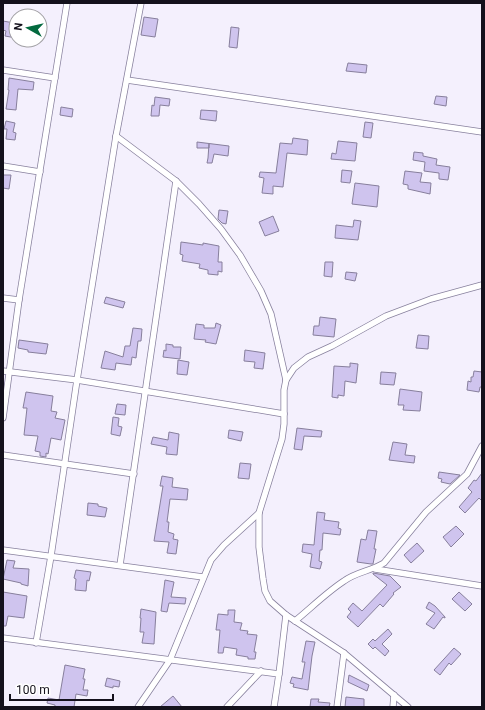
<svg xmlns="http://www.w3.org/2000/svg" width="485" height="710" font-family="Roboto,sans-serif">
<rect width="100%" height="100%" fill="#f4f0fd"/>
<g fill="#cfc4ee" stroke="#877f9c">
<polygon points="144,17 158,19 155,37 141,35"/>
<polygon points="3,21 14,23 13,30 16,31 16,38 5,36 6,31 3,30"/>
<polygon points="231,27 239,28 237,48 229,47"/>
<polygon points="348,63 367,65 366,73 346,71"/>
<polygon points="9,78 34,82 33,90 18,89 16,110 6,109 9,90 8,90"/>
<polygon points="436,96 447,97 446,106 434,104"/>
<polygon points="155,97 170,99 169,106 160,105 159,116 151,116 152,105 154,106"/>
<polygon points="61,107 73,109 72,117 60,115"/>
<polygon points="201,110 217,111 216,121 200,119"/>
<polygon points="6,121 15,123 13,132 16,133 15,140 6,139 7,129 4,129"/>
<polygon points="365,122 373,123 371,138 363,137"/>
<polygon points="293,138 308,140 307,155 287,153 283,187 273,186 273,194 262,193 264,178 259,177 260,172 276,173 280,143 292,144"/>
<polygon points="338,141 357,143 355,161 331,159 332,153 336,154"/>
<polygon points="197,142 229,146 228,156 214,154 212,163 207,163 208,158 209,144 209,148 197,148"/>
<polygon points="414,152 423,153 423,156 437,159 436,165 450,167 448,180 439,179 439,173 424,171 425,162 413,160"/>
<polygon points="342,170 352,171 350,183 341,182"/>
<polygon points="405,171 422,173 420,182 431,183 430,194 408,189 408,185 403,184"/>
<polygon points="3,175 11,175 9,189 3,188"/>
<polygon points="355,183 379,186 377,207 352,204"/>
<polygon points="219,210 228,211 226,224 222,223 218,219"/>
<polygon points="273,216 279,231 265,236 259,222"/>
<polygon points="354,220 361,221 358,240 335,238 336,225 353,227"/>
<polygon points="181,242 203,245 203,243 219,246 218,262 222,262 222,272 218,271 218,275 208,274 208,270 199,268 200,264 182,261 183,255 180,254"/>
<polygon points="325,262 333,262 332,277 324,276"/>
<polygon points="346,272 357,273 355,281 345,279"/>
<polygon points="106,297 125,302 123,308 104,303"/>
<polygon points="320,317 336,319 334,337 313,335 314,326 319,326"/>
<polygon points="216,323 221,325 216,344 205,342 206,340 194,339 196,324 204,325 204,328 215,328"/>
<polygon points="133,328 142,329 141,341 138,341 136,358 132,357 131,365 116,363 115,370 101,368 105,351 123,357 125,346 130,346"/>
<polygon points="418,335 429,336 428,349 416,348"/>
<polygon points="19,340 48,344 46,354 28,352 28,350 18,348"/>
<polygon points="166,344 173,345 173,347 181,347 180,359 163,357 164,350 166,351"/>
<polygon points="245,350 265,353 263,369 254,368 255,362 244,361"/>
<polygon points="178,360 189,362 187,375 177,374"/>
<polygon points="350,363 358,364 356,383 345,381 344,396 338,395 338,398 332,397 334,366 350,367"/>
<polygon points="474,371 482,372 482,387 480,387 479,392 467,390 468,381 471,382 471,377 473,377"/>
<polygon points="381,372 396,373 394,385 380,384"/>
<polygon points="400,389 422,392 420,411 403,410 404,405 398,405"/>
<polygon points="26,392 53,396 51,411 57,412 55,418 65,420 61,440 51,438 48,454 46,453 46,457 40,456 40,452 35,451 38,436 24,435 27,408 23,408"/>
<polygon points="117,404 126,405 125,415 115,414"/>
<polygon points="113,417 119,418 118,426 122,427 120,436 111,434"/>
<polygon points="297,428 322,431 321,437 304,436 302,450 294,449"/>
<polygon points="229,430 243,432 241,441 228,438"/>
<polygon points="169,432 179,434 177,455 166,454 167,447 151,444 153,437 168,440"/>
<polygon points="393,442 407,444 405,455 415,456 414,463 389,460"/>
<polygon points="240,463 251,464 249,479 238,478"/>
<polygon points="439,472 460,475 450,484 441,482 442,479 438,478"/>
<polygon points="482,473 482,501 479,498 465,513 459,507 472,492 468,488 474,480 476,481"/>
<polygon points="162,476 173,478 172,487 188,489 187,500 170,499 167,522 169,522 168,532 174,534 173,539 178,540 176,554 167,553 169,542 154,541 163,486 160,486"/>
<polygon points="88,503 98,504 98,506 107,508 105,517 87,515"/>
<polygon points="317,512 325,513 324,520 339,522 338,528 341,529 340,535 323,533 322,550 320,550 319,561 322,562 320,569 310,567 312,554 302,552 303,544 314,545"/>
<polygon points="456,526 464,534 451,547 443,537"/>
<polygon points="368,530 377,531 374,549 376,549 373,564 371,564 357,562 361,539 366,540"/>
<polygon points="417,543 424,551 411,563 404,555"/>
<polygon points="7,560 15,561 13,568 29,569 28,586 21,584 21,583 3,579"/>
<polygon points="76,570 91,572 89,581 87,580 86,591 75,590 76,579 74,578"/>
<polygon points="373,573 390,576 401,587 393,593 394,594 383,607 380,604 358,627 347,617 351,612 348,609 353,603 362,611 387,585 373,574"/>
<polygon points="165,580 174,582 171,597 186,598 185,604 169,603 167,612 161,611"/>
<polygon points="3,592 27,596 24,618 8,616 6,626 3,626"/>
<polygon points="459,592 472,604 465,611 452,599"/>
<polygon points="429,602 435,606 445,617 445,618 443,617 434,629 426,624 435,613 426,608"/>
<polygon points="141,609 156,612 154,644 142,643 144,632 140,632 141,618 140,618"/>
<polygon points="228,610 235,610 234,622 242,623 240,630 248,631 247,634 257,635 254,652 256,652 255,659 248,659 248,657 236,655 237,649 224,647 223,653 218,653 220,630 216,630 218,614 228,615"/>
<polygon points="388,629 392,634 382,644 389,651 385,656 375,647 373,649 368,644 373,639 375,641"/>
<polygon points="306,641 315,642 312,656 308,690 293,687 294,684 290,683 292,677 302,679 305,662 302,662"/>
<polygon points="454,648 461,654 451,665 449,663 440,675 434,670"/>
<polygon points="65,665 85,669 83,679 85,679 83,690 88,690 87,696 76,694 74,707 55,707 55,705 47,703 48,698 59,700"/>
<polygon points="349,675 369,685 367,691 348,682"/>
<polygon points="107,678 120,681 119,687 113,686 113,688 105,686"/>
<polygon points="173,696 182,707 160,707"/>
<polygon points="346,697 364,699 364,707 345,707"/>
<polygon points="311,699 319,699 318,702 330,703 329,707 310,707"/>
</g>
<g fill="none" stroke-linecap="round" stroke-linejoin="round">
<g stroke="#88819e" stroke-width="7">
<g id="minor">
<polyline points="3,70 55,78"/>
<polyline points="127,80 482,132"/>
<polyline points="116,136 176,181 199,204 221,229 240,255 261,291 271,314 286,380"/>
<polyline points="3,166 40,172"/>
<polyline points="3,298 19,300"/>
<polyline points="3,371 77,380 284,414"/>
<polyline points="3,418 19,300 67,3"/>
<polyline points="3,455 134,474"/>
<polyline points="3,550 203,577"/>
<polyline points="120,565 176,181"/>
<polyline points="375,569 482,586"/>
<path d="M295 621C311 608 327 592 344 581 356 572 371 571 384 563L426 512 467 474 482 446"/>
<polyline points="3,638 279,674 274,707"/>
<polyline points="36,643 51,556 77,380 116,136 141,3"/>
<polyline points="279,674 286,615"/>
<polyline points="138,707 170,660 211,560 224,545 259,513"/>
<polyline points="227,707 261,671"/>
<polyline points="337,707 344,653"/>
<polyline points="393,707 394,695"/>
<polyline points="408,707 344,653 286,615 270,601 265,591 263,579 259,547 259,513 282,439 284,424 284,390 286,380 294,368 308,357 332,346 386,316 431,299 482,285"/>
</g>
</g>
<use href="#minor" stroke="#fff" stroke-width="5.5"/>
</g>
<rect width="485" height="710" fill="none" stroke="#14111c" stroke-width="8"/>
<g transform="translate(28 28) rotate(278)"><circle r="19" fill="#ffffff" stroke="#a1a0a4"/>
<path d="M0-3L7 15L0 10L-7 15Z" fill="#036a3f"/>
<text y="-6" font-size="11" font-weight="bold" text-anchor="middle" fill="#14111c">N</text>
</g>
<path d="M10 694v6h103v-6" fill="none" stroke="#14111c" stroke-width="2"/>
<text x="16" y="694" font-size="12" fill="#14111c" stroke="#ffffff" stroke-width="3" paint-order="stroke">100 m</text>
</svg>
